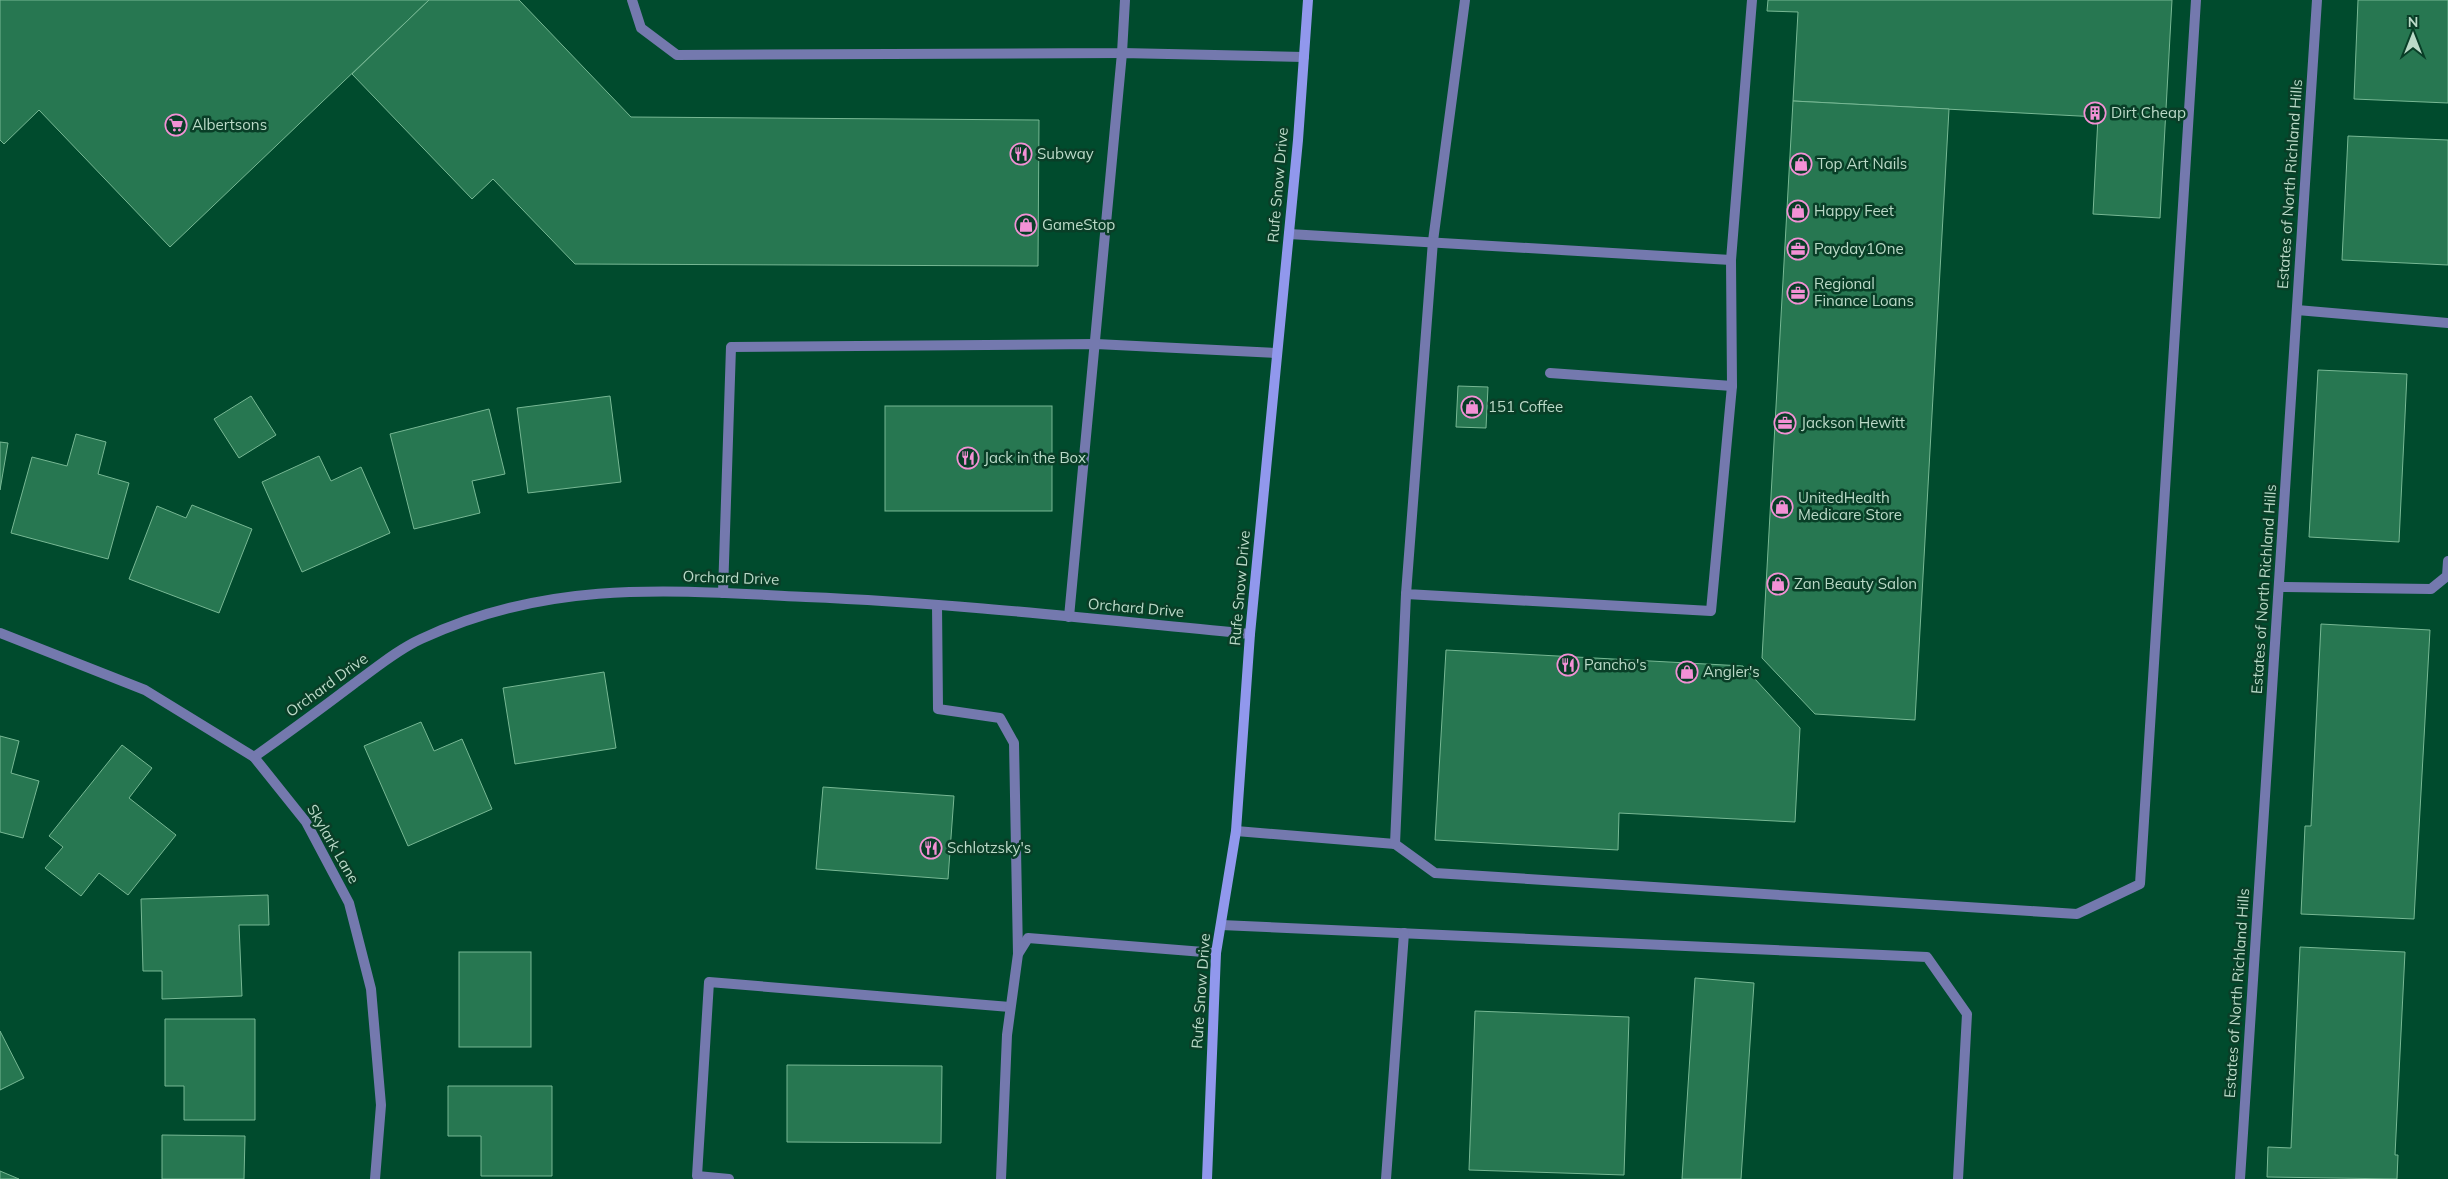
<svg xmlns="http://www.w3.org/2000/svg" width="2448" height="1179" font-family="Mulish,sans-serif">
<rect width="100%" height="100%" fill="#004b2d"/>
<g fill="#277751" stroke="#77b894">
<polygon points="0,0 429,0 170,247 39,110 4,144 0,140"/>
<polygon points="429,0 519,0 631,117 1039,120 1038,266 575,264 493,179 472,199 352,74"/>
<polygon points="1768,0 2172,0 2160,218 2093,214 2098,117 1793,101 1798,12 1767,11"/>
<polygon points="2358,0 2448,0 2448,103 2354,99"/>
<polygon points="1793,101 1949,109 1915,720 1815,714 1762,658"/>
<polygon points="2348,136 2448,140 2448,265 2342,260"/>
<polygon points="2318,370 2407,374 2399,542 2309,537"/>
<polygon points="1458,386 1488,387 1486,428 1456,427"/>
<polygon points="251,396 276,435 239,458 214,419"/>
<polygon points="610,396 621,482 528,493 517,408"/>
<rect x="885" y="406" width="167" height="105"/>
<polygon points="489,409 505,474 472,481 480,513 414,529 390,434"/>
<polygon points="76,434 106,442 98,474 129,483 108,559 11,533 32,457 67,466"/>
<polygon points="0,442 8,443 0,490"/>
<polygon points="319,456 331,481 361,467 390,533 302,572 262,482"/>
<polygon points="192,505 252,529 219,613 129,579 157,506 186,518"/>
<polygon points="2321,624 2430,630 2414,919 2301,914 2305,826 2311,826"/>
<polygon points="1446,650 1743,666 1800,728 1795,822 1619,813 1618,850 1435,840"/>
<polygon points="604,672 616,748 515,764 503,688"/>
<polygon points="421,722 434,751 462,739 492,809 408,846 364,746"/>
<polygon points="0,736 19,741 11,773 39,781 23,838 0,832"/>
<polygon points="122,745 152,768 129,798 176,835 128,895 99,873 81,896 45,868 63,847 49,836"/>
<polygon points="823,787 954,796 948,879 816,869"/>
<polygon points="268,895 269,925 239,925 242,996 162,999 162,971 143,971 141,899"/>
<polygon points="2300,947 2405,952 2395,1155 2398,1155 2397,1179 2267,1177 2268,1147 2291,1148"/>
<rect x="459" y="952" width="72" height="95"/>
<polygon points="1695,978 1754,983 1741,1179 1682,1179"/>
<polygon points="1475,1011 1629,1017 1624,1175 1469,1170"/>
<polygon points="165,1019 255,1019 255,1120 184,1120 184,1086 165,1086"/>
<polygon points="0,1031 24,1078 0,1090"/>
<polygon points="787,1065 942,1066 941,1143 787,1142"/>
<polygon points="448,1086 552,1086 552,1176 481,1176 481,1136 448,1136"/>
<polygon points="162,1135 245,1136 244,1179 162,1179"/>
<polygon points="0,1171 19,1179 0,1179"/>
</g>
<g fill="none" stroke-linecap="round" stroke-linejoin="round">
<g stroke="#7479ae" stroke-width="10">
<polyline points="632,0 641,28 677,55 1122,53 1125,0"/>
<polyline points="1465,0 1433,241 1406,594 1711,611 1732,386 1731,260 1752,0"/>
<polyline points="1289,234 1731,260"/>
<polyline points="1550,373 1732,386"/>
<polyline points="2279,587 2431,589 2447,576 2448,561"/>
<polyline points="723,593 731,347 1096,344 1277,353"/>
<polyline points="937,605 938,709 1000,718 1014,743 1018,954"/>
<polyline points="1069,617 1122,53 1304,57"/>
<polyline points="1236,831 1395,844 1435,873 2077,914 2140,884 2196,0"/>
<polyline points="1395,844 1406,594"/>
<polyline points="1221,925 1927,957 1967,1014 1958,1179"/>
<polyline points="729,1179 697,1176 709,982 1010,1007"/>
<polyline points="1001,1179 1007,1035 1018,954 1028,938 1216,953"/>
<polyline points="1386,1179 1404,933"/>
</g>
<g stroke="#7479ae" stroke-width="10">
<polyline points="2297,310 2448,323"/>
<polyline points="0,633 145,690 254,757 306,822 349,903 371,989 381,1105 375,1179"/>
<path d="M254 757C288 733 322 708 355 683 376 668 397 650 421 639 549 579 670 590 806 597 955 603 1103 620 1250 634"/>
<polyline points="2240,1179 2317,0"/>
</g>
<polyline stroke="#9198ed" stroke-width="10" points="1207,1179 1216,953 1236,831 1250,634 1298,140 1308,0"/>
</g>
<defs>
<g id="building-ring" transform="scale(1.125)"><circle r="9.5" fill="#093e27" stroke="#f391d5" stroke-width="1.5"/><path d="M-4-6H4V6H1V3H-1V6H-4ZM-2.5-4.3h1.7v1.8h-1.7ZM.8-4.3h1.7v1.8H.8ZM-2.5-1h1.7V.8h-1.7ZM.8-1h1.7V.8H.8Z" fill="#f391d5"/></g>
<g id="supermarket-ring" transform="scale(1.125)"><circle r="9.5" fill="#093e27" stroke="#f391d5" stroke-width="1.5"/><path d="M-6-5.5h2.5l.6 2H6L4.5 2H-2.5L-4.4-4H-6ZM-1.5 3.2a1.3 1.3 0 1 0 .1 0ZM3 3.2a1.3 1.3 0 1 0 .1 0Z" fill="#f391d5"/></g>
<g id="restaurant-ring" transform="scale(1.125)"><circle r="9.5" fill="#093e27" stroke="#f391d5" stroke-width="1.5"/><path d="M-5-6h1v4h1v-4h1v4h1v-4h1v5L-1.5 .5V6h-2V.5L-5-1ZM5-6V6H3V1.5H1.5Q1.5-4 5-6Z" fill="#f391d5"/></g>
<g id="shop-ring" transform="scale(1.125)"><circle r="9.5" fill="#093e27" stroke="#f391d5" stroke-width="1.5"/><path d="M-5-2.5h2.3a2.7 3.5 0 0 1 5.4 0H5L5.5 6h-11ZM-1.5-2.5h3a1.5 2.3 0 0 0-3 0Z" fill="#f391d5"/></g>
<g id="office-ring" transform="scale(1.125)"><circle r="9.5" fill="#093e27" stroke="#f391d5" stroke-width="1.5"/><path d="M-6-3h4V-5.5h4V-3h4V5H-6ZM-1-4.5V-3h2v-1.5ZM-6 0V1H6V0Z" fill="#f391d5"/></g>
</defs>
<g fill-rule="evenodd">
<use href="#building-ring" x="2095" y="113"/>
<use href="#supermarket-ring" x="176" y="125"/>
<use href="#restaurant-ring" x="1021" y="154"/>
<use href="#shop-ring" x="1801" y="164"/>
<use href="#shop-ring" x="1798" y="211"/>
<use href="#shop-ring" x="1026" y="225"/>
<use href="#office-ring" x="1798" y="249"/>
<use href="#office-ring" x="1798" y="293"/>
<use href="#shop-ring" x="1472" y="407"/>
<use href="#office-ring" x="1785" y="423"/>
<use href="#restaurant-ring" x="968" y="458"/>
<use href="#shop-ring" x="1782" y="507"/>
<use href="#shop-ring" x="1778" y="584"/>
<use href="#restaurant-ring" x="1568" y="665"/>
<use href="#shop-ring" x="1687" y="672"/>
<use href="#restaurant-ring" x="931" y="848"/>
</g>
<g text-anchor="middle" stroke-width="5" stroke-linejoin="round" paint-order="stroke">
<g font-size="15" fill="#bbdac8" stroke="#093e27" text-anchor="start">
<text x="2111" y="118">Dirt Cheap</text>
<text x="192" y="130">Albertsons</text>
<text x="1037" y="159">Subway</text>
<text x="1817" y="169">Top Art Nails</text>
<text x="1814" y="216">Happy Feet</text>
<text x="1042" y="230">GameStop</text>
<text x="1814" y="254">Payday1One</text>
<text x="1814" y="289">Regional<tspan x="1814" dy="17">Finance Loans</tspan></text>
<text x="1488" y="412">151 Coffee</text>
<text x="1801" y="428">Jackson Hewitt</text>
<text x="984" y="463">Jack in the Box</text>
<text x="1798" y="503">UnitedHealth<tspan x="1798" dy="17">Medicare Store</tspan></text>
<text x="1794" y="589">Zan Beauty Salon</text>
<text x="1584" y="670">Pancho's</text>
<text x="1703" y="677">Angler's</text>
<text x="947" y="853">Schlotzsky's</text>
</g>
<g font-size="15" fill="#bbdac8" stroke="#093e27">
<text transform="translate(2290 184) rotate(-86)" y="5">Estates of North Richland Hills</text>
<text transform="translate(1278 185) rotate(-85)" y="5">Rufe Snow Drive</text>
<text transform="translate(731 578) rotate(2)" y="5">Orchard Drive</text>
<text transform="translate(1240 588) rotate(-85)" y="5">Rufe Snow Drive</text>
<text transform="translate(2264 589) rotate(-86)" y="5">Estates of North Richland Hills</text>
<text transform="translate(1136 608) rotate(5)" y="5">Orchard Drive</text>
<text transform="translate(327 685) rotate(-36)" y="5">Orchard Drive</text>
<text transform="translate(333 844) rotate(60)" y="5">Skylark Lane</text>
<text transform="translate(1201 991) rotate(-86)" y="5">Rufe Snow Drive</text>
<text transform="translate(2237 993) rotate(-86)" y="5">Estates of North Richland Hills</text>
</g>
</g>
<g transform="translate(2413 35)" stroke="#093e27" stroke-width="4" paint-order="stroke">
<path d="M0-4L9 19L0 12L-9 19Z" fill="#bbdac8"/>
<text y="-8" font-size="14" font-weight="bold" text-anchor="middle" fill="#bbdac8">N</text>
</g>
</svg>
